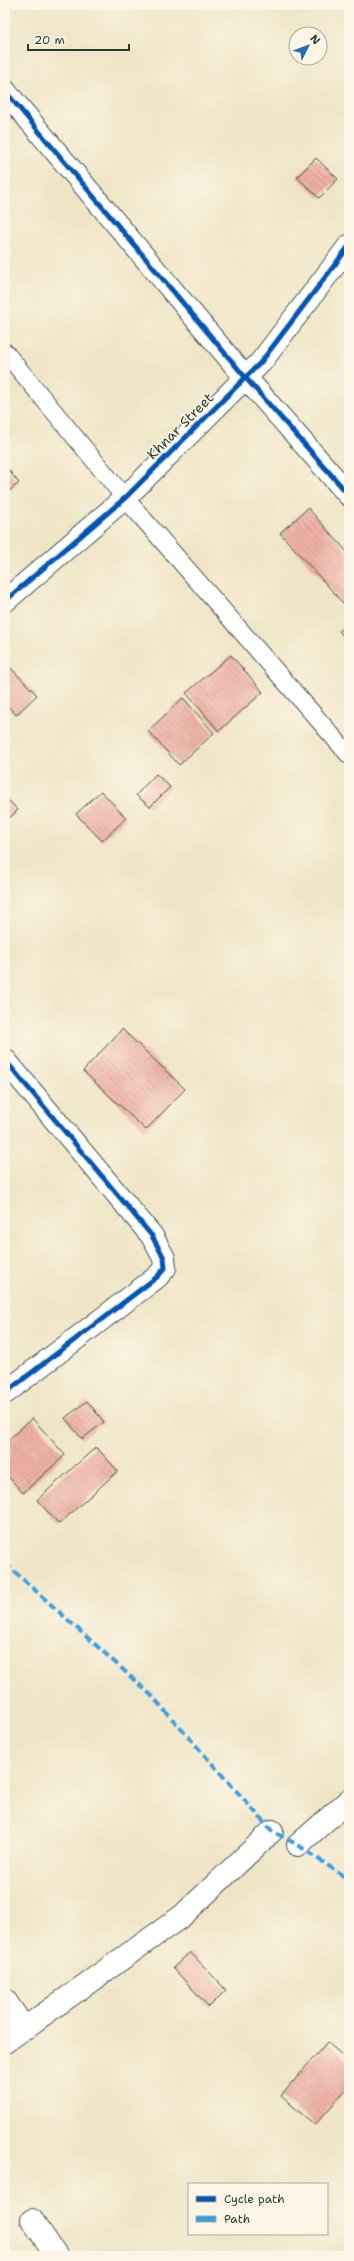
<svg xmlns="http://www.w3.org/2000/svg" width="354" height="2261" font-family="'Shantell Sans',sans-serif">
<defs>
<pattern id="building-back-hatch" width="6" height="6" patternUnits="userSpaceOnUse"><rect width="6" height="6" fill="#efb1a6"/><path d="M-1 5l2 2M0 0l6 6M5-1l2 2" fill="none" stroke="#c19188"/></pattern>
</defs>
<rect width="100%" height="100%" fill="#fcf5e5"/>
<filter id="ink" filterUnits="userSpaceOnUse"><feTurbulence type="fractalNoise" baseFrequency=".025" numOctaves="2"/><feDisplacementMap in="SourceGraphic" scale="8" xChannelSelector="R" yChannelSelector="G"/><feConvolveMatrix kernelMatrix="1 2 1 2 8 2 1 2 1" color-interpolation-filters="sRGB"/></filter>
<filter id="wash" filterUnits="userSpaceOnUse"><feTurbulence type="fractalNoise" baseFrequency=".012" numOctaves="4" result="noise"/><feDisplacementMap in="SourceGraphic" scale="16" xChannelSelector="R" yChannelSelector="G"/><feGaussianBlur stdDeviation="0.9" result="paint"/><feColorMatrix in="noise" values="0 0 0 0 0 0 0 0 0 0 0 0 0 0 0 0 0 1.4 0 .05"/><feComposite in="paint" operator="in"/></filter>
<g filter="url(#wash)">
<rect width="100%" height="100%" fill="#efe5c6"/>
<g id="blocks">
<g fill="url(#building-back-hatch)">
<polygon points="316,158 338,179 319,198 297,177"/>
<polygon points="7,468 19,483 5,494 5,470"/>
<polygon points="308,508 349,554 349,597 343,603 280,533"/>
<polygon points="349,622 349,643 339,631"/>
<polygon points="231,655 263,692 219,731 186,693"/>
<polygon points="8,665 37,695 16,715 5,703 5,668"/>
<polygon points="183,698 214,733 179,765 148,731"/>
<polygon points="156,774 170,787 150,807 136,795"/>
<polygon points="101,791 126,818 102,841 76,814"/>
<polygon points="5,797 18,810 5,822"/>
<polygon points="122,1029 185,1089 146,1130 83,1071"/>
<polygon points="87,1401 104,1422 82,1439 65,1418"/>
<polygon points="32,1418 65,1455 23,1493 5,1473 5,1443"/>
<polygon points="96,1447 118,1471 59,1524 37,1500"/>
<polygon points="190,1952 226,1990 209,2007 173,1968"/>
<polygon points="327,2042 349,2061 349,2086 315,2125 281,2096"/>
</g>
</g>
</g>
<g filter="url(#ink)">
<use href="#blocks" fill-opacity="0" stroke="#3e564a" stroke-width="1"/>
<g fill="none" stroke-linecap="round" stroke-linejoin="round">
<g stroke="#3e564a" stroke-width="19">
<polyline id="service" points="5,352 125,498 349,755"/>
</g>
<g stroke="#3e564a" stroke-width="24">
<g id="minor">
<polyline points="5,91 245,377 349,495"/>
<polyline points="5,1060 152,1236 164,1258 165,1268 157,1277 5,1393"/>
<polyline points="298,1845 349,1800"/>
<polyline points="5,2000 25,2029"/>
<polyline points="5,2042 182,1916 272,1831"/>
<polyline points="32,2220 57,2256"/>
</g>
</g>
<g stroke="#3e564a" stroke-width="24">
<polyline id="tertiary" points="5,601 125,498 261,362 349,246"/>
</g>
<use href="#service" stroke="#fff" stroke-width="17"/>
<use href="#minor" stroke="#fff" stroke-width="22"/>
<use href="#tertiary" stroke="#fff" stroke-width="22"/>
<polyline stroke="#3c9ee2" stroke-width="4" stroke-dasharray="8 4" stroke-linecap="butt" points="5,1563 151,1695 272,1831 298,1845 349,1880"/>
<g stroke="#fcf5e5" stroke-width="8">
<g id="cycleway">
<polyline points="5,91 245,377 349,495"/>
<polyline points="5,601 125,498 261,362 349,246"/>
<polyline points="5,1060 152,1236 164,1258 165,1268 157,1277 5,1393"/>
</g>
</g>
<use href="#cycleway" stroke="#0057b8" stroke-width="5"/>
</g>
</g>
<g text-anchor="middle" stroke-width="3" stroke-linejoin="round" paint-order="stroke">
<g font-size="14" fill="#1f3d34" stroke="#fcf5e5">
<text transform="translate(180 426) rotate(-45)" y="5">Khnar Street</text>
</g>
</g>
<rect width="354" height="2261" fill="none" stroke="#fcf5e5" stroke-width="20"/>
<rect x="188" y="2183" width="140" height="52" fill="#fcf5e5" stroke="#a4ab9e"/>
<rect x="196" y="2196" width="20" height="6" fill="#0057b8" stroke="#a4ab9e"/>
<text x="224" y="2203" font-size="12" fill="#1f3d34">Cycle path</text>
<rect x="196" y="2216" width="20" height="6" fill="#3c9ee2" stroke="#a4ab9e"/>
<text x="224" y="2223" font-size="12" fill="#1f3d34">Path</text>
<g transform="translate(308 46) rotate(48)"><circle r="19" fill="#fcf5e5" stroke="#a4ab9e"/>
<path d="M0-3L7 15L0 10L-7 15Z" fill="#1f6fb2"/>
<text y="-6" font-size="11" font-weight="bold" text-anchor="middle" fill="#1f3d34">N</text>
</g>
<path d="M28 44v6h101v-6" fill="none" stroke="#1f3d34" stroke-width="2"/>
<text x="34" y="44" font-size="12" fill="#1f3d34" stroke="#fcf5e5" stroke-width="3" paint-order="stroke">20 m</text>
</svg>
